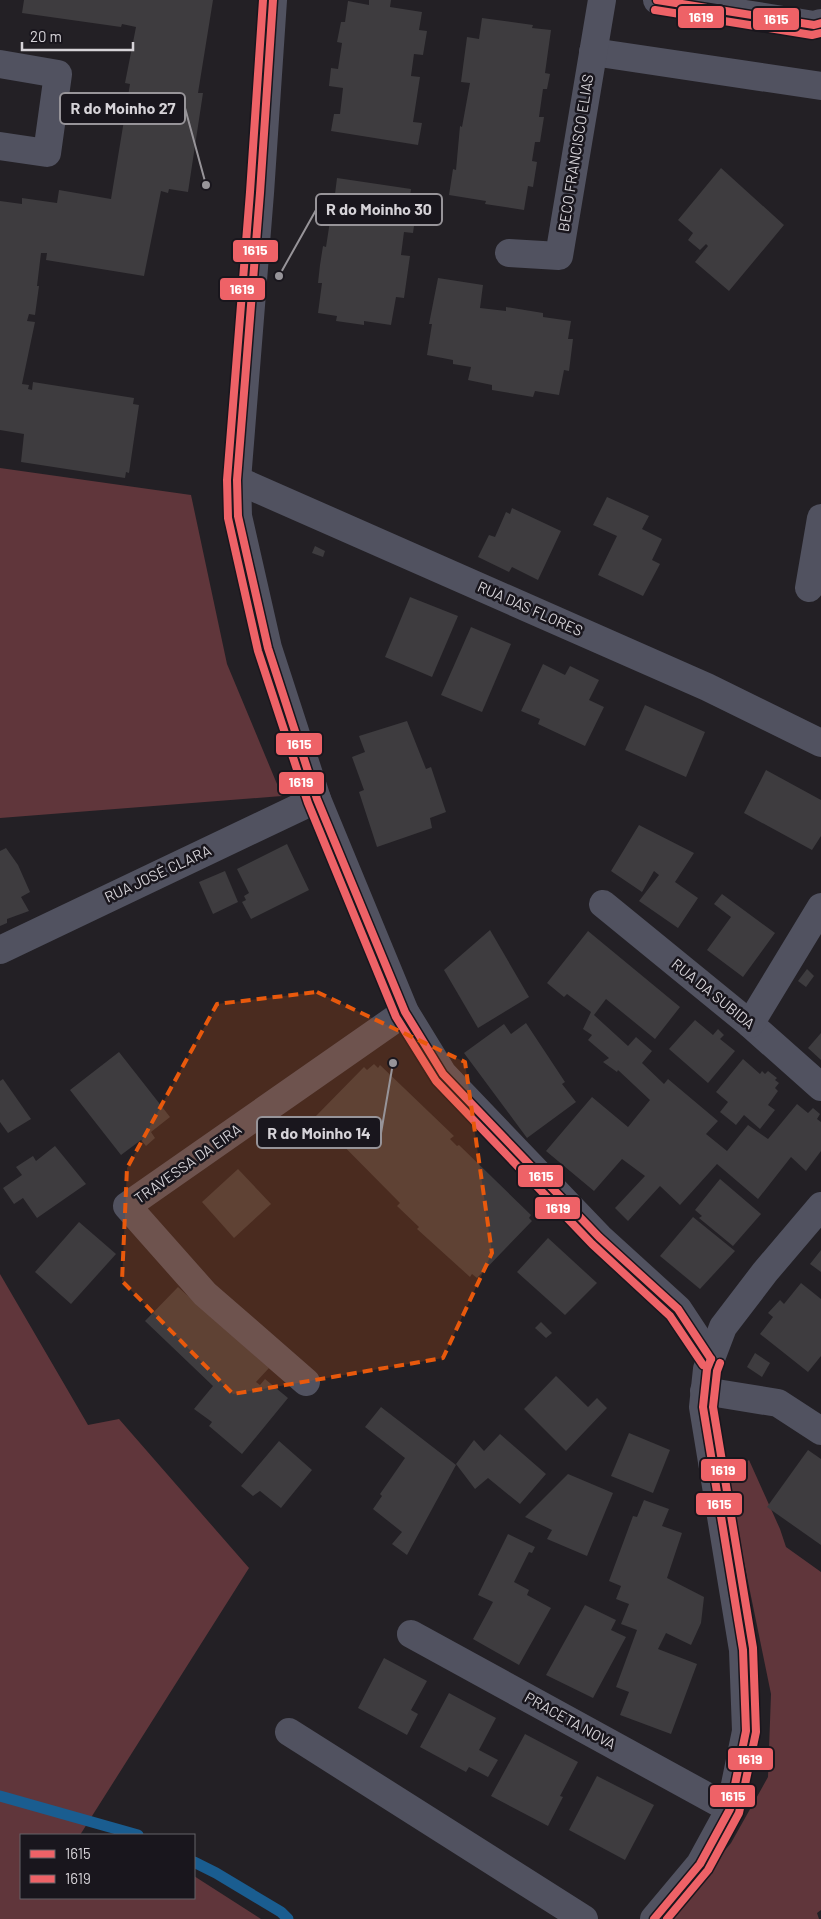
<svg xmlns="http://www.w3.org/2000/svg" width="821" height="1919" font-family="Barlow,sans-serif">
<rect width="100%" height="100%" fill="#232025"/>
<g fill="#60363b">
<polygon points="0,468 191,495 227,664 282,796 0,818"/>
<polygon points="0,1274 88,1425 119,1419 249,1568 80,1835 21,1835 21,1898 194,1898 194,1876 261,1919 0,1919"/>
<polygon points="749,1460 780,1529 786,1547 821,1572 821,1910 817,1913 819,1919 667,1919 731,1843 768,1777 771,1694 727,1479"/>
</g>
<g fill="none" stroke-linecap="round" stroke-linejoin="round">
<g stroke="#1a5d90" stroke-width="11">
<polyline points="0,1796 138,1835"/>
<polyline points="194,1862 216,1873 281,1912 288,1919"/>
</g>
</g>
<g fill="#3e3c3f">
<polygon points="24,0 213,0 198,93 203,93 188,192 169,189 168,193 161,191 144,276 46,260 47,253 41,253 37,286 39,286 35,315 29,314 27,321 35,322 22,384 29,385 28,389 32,390 33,382 134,398 133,404 139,405 129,473 126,472 125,478 21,462 24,434 0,430 0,201 22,204 22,198 57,203 59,190 111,199 130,84 125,83 136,27 122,24 121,27 22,13"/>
<polygon points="369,0 391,0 390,7 422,12 419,30 427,31 423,55 414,54 411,76 420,77 413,122 422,123 418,145 331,131 334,114 340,114 343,88 329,86 331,68 338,69 342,43 337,42 341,22 345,22 348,1 369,5"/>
<polygon points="482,18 533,25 532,28 551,30 545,73 550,74 547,89 543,89 539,117 544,117 540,142 535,142 532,161 537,162 533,187 528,186 524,210 485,204 486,201 449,195 453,169 456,170 460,126 462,127 470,83 461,82 467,37 479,39"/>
<polygon points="721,168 784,225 729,291 695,262 708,246 706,244 700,250 688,240 693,233 678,220"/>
<polygon points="337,178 411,189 408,211 416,211 413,233 404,232 401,255 410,256 404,298 396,297 391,325 364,321 364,325 336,321 337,316 318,313 322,283 318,283 320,265 323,246 326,247 330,221 327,221 329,202 334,202"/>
<polygon points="438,278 483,285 480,308 506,311 506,307 543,313 543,317 571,321 568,339 573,339 569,371 564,370 559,395 535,391 533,397 492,390 492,385 468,380 471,367 453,364 453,360 427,355 432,324 429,324"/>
<polygon points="607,497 649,516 642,529 662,539 652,560 660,564 643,596 598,575 617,536 593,525"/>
<polygon points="512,508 561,531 538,580 512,567 509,572 478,557 489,535 495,537 506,512 510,514"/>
<polygon points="315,546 325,551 323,557 312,553"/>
<polygon points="410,597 458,616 432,677 385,657"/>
<polygon points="471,627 511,644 482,712 441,695"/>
<polygon points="543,664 565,675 570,666 599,680 589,700 604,707 585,746 538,724 540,719 521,711"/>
<polygon points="645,705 705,732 686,777 625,750"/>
<polygon points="407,721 426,769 431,767 446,812 430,818 432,828 377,847 359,792 364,790 352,757 365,752 359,736"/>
<polygon points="766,770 821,800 821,836 812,850 744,813"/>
<polygon points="639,825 694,853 675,882 698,898 678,928 639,901 659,875 654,871 642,892 611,871"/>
<polygon points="287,844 309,890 251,919 242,902 246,900 244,896 249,893 237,869"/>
<polygon points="6,848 18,865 30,892 21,897 29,911 7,919 7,923 0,926 0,851"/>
<polygon points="225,871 238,902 213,914 199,882"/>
<polygon points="722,894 775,933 743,977 707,950 731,917 714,904"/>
<polygon points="490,930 529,997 478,1028 444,970"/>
<polygon points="588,931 680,1007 655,1039 606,999 594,1015 628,1046 636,1037 652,1051 642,1063 664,1084 668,1079 718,1121 706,1134 727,1151 748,1125 768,1139 797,1104 808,1113 813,1108 820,1114 817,1119 821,1122 821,1151 806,1171 791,1157 758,1199 717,1164 680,1205 660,1186 628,1221 615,1208 645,1176 622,1159 594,1191 546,1151 592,1097 628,1127 650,1100 618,1070 617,1072 603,1062 609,1058 588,1040 592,1035 583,1029 591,1012 567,994 564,997 547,983"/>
<polygon points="807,969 814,976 806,987 798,981"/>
<polygon points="695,1020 713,1035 718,1029 724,1035 720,1039 735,1051 708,1083 669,1049"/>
<polygon points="526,1023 565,1082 562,1084 576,1102 527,1138 464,1053 504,1024 511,1034"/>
<polygon points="821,1033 821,1060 808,1048"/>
<polygon points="119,1052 170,1117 151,1132 155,1138 146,1146 141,1140 121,1155 70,1090"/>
<polygon points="743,1059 760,1074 762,1071 765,1074 768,1071 777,1078 775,1080 779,1083 775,1088 778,1091 768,1105 775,1110 760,1129 744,1115 736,1125 720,1112 728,1102 716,1092"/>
<polygon points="374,1064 378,1068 380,1065 454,1136 450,1139 457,1146 459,1145 531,1215 529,1218 532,1221 477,1278 472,1274 470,1277 417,1229 419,1227 397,1206 400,1203 315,1117 364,1067 367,1070"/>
<polygon points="3,1079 31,1119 8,1133 0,1122 0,1081"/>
<polygon points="55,1146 86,1184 37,1218 23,1198 14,1204 3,1188 22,1175 16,1167 33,1156 36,1161"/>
<polygon points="238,1169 271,1204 234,1238 202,1202"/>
<polygon points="720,1179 761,1214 733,1246 699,1218 702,1216 695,1210"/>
<polygon points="693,1217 735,1251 700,1289 660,1256"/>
<polygon points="79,1222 116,1254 71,1304 35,1272"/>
<polygon points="548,1238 597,1283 565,1315 517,1272"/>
<polygon points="821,1250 821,1272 810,1264"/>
<polygon points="801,1283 821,1299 821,1356 808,1372 760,1334 773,1317 768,1313 780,1300 784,1304"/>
<polygon points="178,1287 269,1368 256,1382 260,1385 265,1379 288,1398 242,1454 209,1426 212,1422 194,1409 213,1386 145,1321"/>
<polygon points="541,1322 552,1333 546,1338 535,1328"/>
<polygon points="755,1353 770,1363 762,1377 747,1367"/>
<polygon points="556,1376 588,1407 597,1398 607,1408 566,1451 524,1409"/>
<polygon points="381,1407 456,1465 407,1555 392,1544 402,1532 373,1509 382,1496 380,1494 405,1458 365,1427"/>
<polygon points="629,1433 670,1450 653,1493 611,1476"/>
<polygon points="500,1434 546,1474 520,1504 488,1478 475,1489 456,1464 474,1440 484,1451"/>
<polygon points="279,1441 312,1470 281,1508 260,1491 253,1496 241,1486"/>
<polygon points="808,1450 821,1459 821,1545 767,1507"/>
<polygon points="568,1474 613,1493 587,1556 547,1539 552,1530 525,1517"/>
<polygon points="644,1500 669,1509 662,1526 682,1533 667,1578 704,1597 701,1623 691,1645 666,1633 658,1649 697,1664 671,1734 620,1715 629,1692 616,1687 637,1630 621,1624 629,1604 616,1599 621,1586 609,1581 633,1516 637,1517"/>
<polygon points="508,1534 535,1547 532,1553 529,1552 514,1582 529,1590 527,1595 551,1608 519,1665 473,1639 493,1602 478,1595"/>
<polygon points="585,1605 616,1620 611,1630 626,1637 593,1698 546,1675"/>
<polygon points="384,1658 427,1681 411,1710 418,1714 407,1735 358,1708"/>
<polygon points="449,1693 496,1718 479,1750 498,1760 488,1777 469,1767 466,1772 420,1747"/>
<polygon points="525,1734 578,1762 560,1796 563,1797 548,1826 491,1796"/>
<polygon points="597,1776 654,1805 625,1860 569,1830"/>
</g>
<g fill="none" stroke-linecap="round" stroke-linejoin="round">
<g stroke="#515260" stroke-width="28">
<polyline points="273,0 260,193 237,480 238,516 268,648 317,799 405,1012 443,1074 599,1237 678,1309 711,1359"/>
<polyline points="657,0 814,25 821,23"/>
<polyline points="593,52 821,86"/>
<polyline points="0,64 58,74 47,153 0,146"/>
<polyline points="509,253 559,256 602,0"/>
<polyline points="237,480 707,687 821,743"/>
<polyline points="809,588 821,518"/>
<polyline points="603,904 750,1024 821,1087"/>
<polyline points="0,950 317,799"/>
<polyline points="750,1024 821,907"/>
<polyline points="306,1382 205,1294 127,1206 405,1012"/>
<polyline points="704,1391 778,1403 821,1431"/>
<polyline points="411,1634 730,1809"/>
<polyline points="289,1732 584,1919"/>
<polyline points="654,1919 700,1864 730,1809 746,1731 743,1650 703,1407 707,1369 723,1327 765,1272 821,1206"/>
</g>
<g stroke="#19161d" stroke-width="11">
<g id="bus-1">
<polyline points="273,0 260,193 237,480 238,516 268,648 317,799 405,1012 443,1074 599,1237 678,1309 711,1359"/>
<polyline points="657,0 814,25 821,23"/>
<polyline points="654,1919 700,1864 730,1809 746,1731 743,1650 703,1407 707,1369 711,1359"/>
</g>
</g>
<g stroke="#19161d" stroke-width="11">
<g id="bus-2">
<polyline points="263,0 250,192 227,480 228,518 258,651 308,803 396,1017 436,1081 592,1244 670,1316 703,1365"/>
<polyline points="655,10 812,35 821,33"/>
<polyline points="667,1919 708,1870 739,1813 756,1732 753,1648 713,1407 717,1371 720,1363"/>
</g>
</g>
<use href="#bus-1" stroke="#ee6267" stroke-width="8"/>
<use href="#bus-2" stroke="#ee6267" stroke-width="8"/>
</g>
<path fill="#e8590c" fill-opacity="0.2" stroke="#e8590c" stroke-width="4" stroke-dasharray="10 6" stroke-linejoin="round" d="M317 992 465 1062 492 1253 443 1358 233 1394 122 1281 127 1168 217 1004Z"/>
<g text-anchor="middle" stroke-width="5" stroke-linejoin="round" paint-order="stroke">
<g font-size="15" fill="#d6d3d8" stroke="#19161d">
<text transform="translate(576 153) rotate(-81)" y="5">BECO FRANCISCO ELIAS</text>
<text transform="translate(530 609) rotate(24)" y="5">RUA DAS FLORES</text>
<text transform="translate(158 874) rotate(-25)" y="5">RUA JOSÉ CLARA</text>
<text transform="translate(713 994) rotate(39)" y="5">RUA DA SUBIDA</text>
<text transform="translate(188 1164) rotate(-35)" y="5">TRAVESSA DA EIRA</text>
<text transform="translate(570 1721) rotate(29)" y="5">PRACETA NOVA</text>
</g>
</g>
<path fill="none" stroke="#979499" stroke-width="2" d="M206 185L185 108M279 276L316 210M393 1063L381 1133"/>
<g fill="#979499" stroke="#19161d" stroke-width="2">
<circle cx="206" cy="185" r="5"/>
<circle cx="279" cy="276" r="5"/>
<circle cx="393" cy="1063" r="5"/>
</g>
<g fill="#19161d" stroke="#979499" stroke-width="2">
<rect x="60" y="93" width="125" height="31" rx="5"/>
<rect x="316" y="194" width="126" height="31" rx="5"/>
<rect x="257" y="1117" width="124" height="31" rx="5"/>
</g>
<g font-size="16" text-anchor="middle" font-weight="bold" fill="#d6d3d8">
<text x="123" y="114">R do Moinho 27</text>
<text x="379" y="215">R do Moinho 30</text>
<text x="319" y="1139">R do Moinho 14</text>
</g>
<g stroke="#19161d" stroke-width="2">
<rect x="677" y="5" width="48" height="24" rx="5" fill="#ee6267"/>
<rect x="752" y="7" width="48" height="24" rx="5" fill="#ee6267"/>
<rect x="232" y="239" width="47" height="24" rx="5" fill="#ee6267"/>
<rect x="219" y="277" width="47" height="24" rx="5" fill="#ee6267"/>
<rect x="275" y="732" width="48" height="24" rx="5" fill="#ee6267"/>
<rect x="278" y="771" width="47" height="24" rx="5" fill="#ee6267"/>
<rect x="517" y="1164" width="47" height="24" rx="5" fill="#ee6267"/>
<rect x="534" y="1196" width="47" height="24" rx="5" fill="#ee6267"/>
<rect x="700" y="1458" width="47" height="24" rx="5" fill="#ee6267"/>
<rect x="695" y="1492" width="48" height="24" rx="5" fill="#ee6267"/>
<rect x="727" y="1747" width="47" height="24" rx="5" fill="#ee6267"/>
<rect x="709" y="1784" width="47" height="24" rx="5" fill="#ee6267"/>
</g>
<g font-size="14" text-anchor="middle" font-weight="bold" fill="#fff">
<text x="701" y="22">1619</text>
<text x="776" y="24">1615</text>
<text x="255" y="255">1615</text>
<text x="242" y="294">1619</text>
<text x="299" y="749">1615</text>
<text x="301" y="787">1619</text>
<text x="541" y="1181">1615</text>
<text x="558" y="1213">1619</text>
<text x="723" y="1475">1619</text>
<text x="719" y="1509">1615</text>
<text x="750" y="1764">1619</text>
<text x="733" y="1801">1615</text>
</g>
<rect x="20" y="1834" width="175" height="65" fill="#19161d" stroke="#656268"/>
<rect x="30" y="1850" width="25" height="8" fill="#ee6267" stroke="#656268"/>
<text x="65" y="1859" font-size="15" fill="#d6d3d8">1615</text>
<rect x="30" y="1875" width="25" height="8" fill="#ee6267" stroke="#656268"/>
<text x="65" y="1884" font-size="15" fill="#d6d3d8">1619</text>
<path d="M22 42v8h111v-8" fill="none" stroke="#d6d3d8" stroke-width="2.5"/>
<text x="30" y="42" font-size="15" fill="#d6d3d8" stroke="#19161d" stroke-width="4" paint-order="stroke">20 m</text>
</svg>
